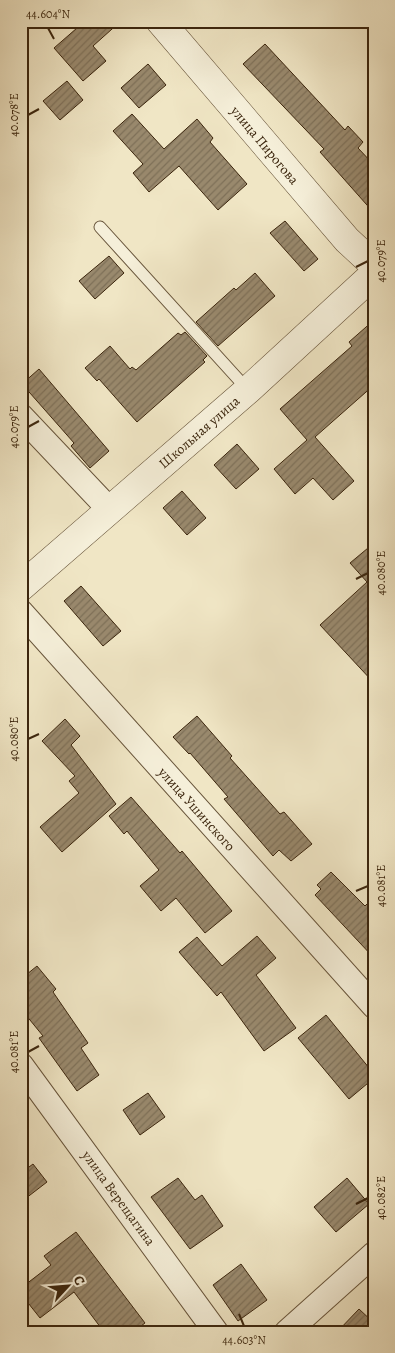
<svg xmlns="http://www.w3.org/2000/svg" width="395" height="1353" font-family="Alegreya,serif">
<defs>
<pattern id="building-hatch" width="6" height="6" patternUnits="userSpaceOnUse" patternTransform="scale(1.25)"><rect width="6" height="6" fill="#99896d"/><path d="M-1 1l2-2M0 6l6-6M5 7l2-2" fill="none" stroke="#7e7058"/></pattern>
</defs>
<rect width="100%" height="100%" fill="#f0e6c5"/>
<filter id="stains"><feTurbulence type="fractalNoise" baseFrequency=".004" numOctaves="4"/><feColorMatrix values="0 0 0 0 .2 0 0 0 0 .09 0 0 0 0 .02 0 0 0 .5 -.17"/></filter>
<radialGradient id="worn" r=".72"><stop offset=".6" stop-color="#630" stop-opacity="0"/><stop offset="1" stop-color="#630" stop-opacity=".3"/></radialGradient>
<g fill="url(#building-hatch)" stroke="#3b250d">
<polygon points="85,21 121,21 93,46 106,61 83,81 54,48"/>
<polygon points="265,44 345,130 348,126 363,142 358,148 374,165 374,213 320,152 324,149 243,64"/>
<polygon points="148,64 166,85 139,108 121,88"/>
<polygon points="67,81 83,100 60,120 43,101"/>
<polygon points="132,114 164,149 197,119 213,138 210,142 247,184 218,210 179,166 149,192 133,173 143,164 113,131"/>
<polygon points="285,221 318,259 304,271 270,233"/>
<polygon points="109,256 124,273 95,299 79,281"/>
<polygon points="255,273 275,296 218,346 196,322 234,288 236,290"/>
<polygon points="374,320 374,385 315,437 354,481 333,500 313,478 295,494 274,469 307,440 280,409 352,346 349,342"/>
<polygon points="185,332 207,356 203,360 205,362 137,422 99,379 97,381 85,368 110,346 130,369 132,367 136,370 178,333 181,335"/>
<polygon points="39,369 109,451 90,468 71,446 74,443 22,384"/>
<polygon points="237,444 259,469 236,489 214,465"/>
<polygon points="182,491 206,518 187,535 163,508"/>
<polygon points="374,543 374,683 320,625 367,582 350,563"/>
<polygon points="81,586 121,631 103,646 64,601"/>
<polygon points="197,716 232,756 230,758 280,814 284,812 312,844 291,861 279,850 273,856 224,799 228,797 190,753 189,754 173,737"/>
<polygon points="65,719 80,736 71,745 116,804 62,852 40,827 79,793 69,781 75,776 42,741"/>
<polygon points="131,797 180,853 182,851 232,911 205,933 176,898 161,911 140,886 159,870 127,831 124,834 109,816"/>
<polygon points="331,872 365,906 374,897 374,958 315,895 321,889 317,885"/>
<polygon points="257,936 276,958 256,975 296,1028 264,1051 221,992 217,996 179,952 197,937 222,966"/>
<polygon points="37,966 56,989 53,992 88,1043 81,1048 99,1075 77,1091 39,1038 43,1036 21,1009 21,979"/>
<polygon points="326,1015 374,1074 374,1078 349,1099 298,1038"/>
<polygon points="148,1093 165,1117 140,1135 123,1110"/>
<polygon points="33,1164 47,1182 21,1202 21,1173"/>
<polygon points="178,1178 195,1200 202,1195 223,1226 190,1249 151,1197"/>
<polygon points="347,1178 369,1204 336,1232 314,1207"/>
<polygon points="76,1232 145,1323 133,1332 104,1332 74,1292 40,1318 21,1294 21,1288 51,1265 44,1256"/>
<polygon points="241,1264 267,1300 238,1321 213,1285"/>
<polygon points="359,1309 374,1323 374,1332 337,1332"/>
</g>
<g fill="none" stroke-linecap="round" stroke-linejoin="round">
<g stroke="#68553b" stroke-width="13">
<polyline id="service" points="100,227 248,390"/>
</g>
<g stroke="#68553b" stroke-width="26">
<g id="minor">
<polyline points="21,416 109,509"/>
<polyline points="21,612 374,1006"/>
<polyline points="21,1065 216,1332"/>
<polyline points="287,1332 374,1254"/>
</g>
</g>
<g stroke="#68553b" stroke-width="29">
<g id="tertiary">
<polyline points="160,21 347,240 374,265"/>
<polyline points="21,587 248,390 374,274"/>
</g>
</g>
<use href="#service" stroke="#f5efd9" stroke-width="11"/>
<use href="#minor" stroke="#f5efd9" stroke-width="24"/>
<use href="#tertiary" stroke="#f5efd9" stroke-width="28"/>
</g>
<path fill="none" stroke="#3b250d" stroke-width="2" d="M48 28 54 39M28 115 39 109M356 267 368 261M28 427 39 421M356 579 368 573M28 739 39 734M356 891 368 886M28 1052 39 1046M356 1204 368 1198M239 1314 244 1326"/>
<g text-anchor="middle" stroke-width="4" stroke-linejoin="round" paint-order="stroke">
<g font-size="14" fill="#3b250d" stroke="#f5efd9">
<text transform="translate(265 145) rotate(50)" y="5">улица Пирогова</text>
<text transform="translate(199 432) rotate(-41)" y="5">Школьная улица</text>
<text transform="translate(197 809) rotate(48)" y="5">улица Ушинского</text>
<text transform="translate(119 1198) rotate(54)" y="5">улица Верещагина</text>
</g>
</g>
<rect width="395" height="1353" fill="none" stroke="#f0e6c5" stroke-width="55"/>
<g transform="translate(68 1286) rotate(64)" stroke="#f5efd9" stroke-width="4" paint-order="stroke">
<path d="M0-4L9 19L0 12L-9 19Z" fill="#3b250d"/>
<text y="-8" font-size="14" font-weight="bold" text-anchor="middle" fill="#3b250d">С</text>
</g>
<rect x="28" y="28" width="340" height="1298" fill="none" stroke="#3b250d" stroke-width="2"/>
<g font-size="12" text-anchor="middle" fill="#3b250d">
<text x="48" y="18">44.604°N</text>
<text transform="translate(14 115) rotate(-90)" y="4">40.078°E</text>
<text transform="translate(381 261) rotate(-90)" y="4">40.079°E</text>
<text transform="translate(14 427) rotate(-90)" y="4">40.079°E</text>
<text transform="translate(381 573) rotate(-90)" y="4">40.080°E</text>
<text transform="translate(14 739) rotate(-90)" y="4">40.080°E</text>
<text transform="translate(381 886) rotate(-90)" y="4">40.081°E</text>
<text transform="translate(14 1052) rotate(-90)" y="4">40.081°E</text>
<text transform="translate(381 1198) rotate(-90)" y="4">40.082°E</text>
<text x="244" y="1344">44.603°N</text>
</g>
<rect width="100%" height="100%" filter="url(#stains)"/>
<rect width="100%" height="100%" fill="url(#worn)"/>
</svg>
